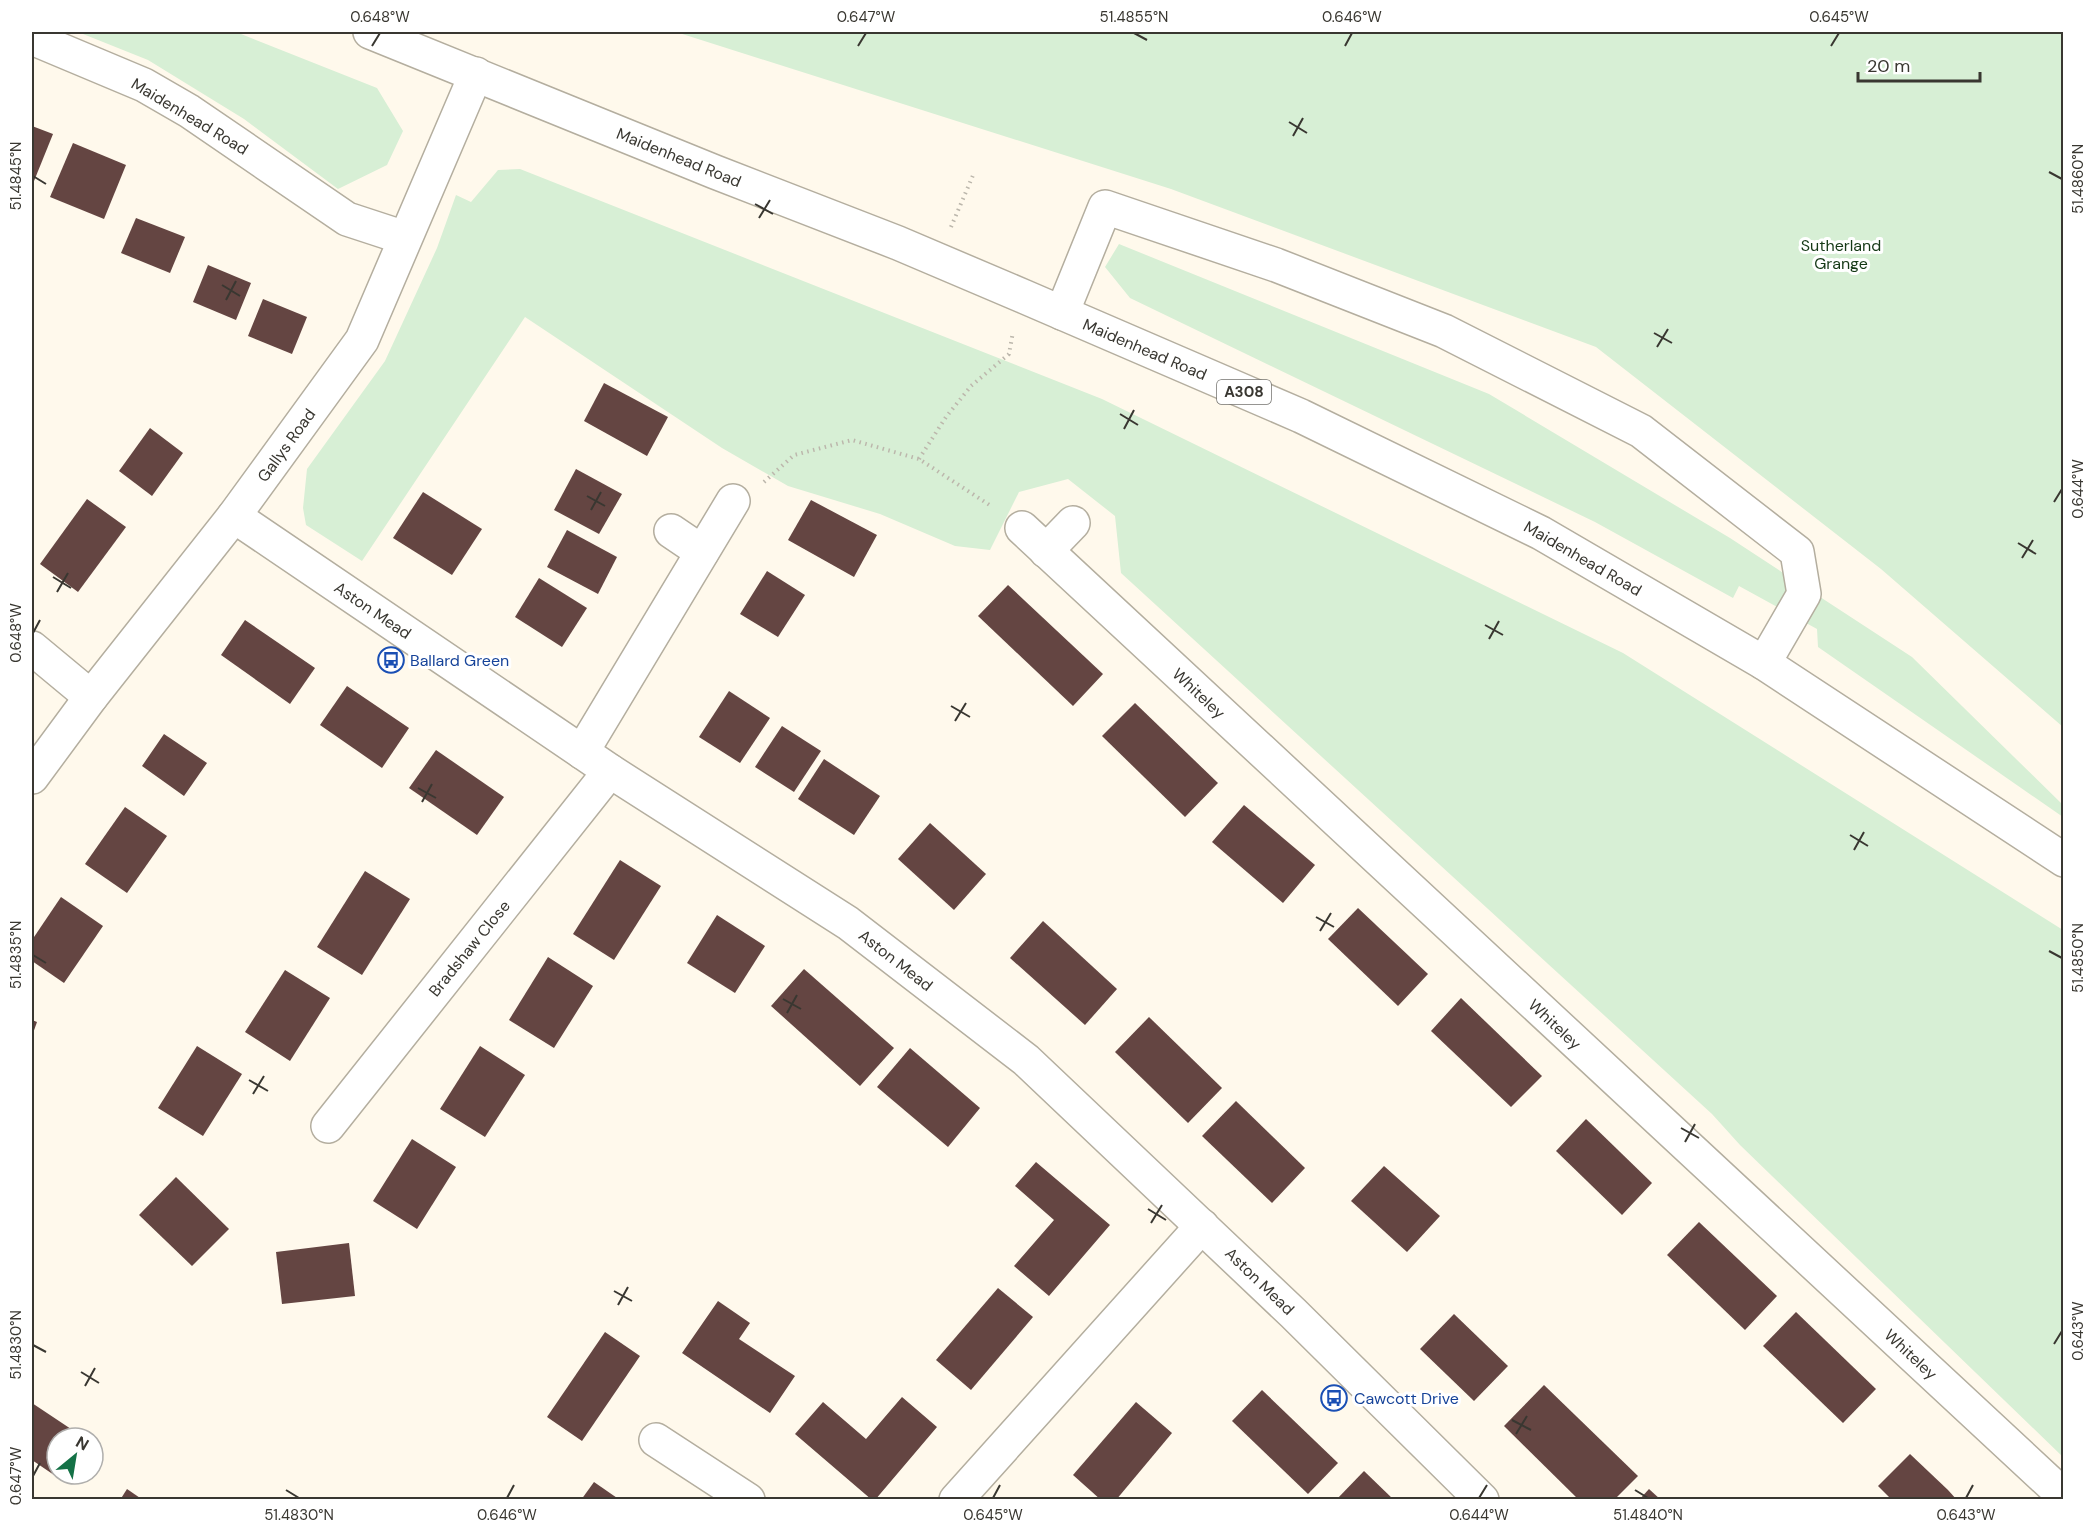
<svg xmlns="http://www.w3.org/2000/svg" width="2095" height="1531" font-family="'DM Sans',sans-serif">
<rect width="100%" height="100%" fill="#fff9ec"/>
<g fill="#d7efd5">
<polygon points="78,32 236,32 377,88 403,131 387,165 338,189 244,119 148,60"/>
<polygon points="676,32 2063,32 2063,727 1881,569 1596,347 1171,189"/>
<polygon points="520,169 1102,399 1623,653 2063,930 2063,1457 1740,1145 1712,1114 1121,573 1115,516 1068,479 1019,492 990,550 955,546 880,514 788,486 722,448 525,317 362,561 306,525 303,508 307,469 385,361 437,248 456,195 471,202 498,170"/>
<polygon points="1119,244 1489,394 1730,538 1912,657 2063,805 2063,817 1818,647 1817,629 1739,586 1733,598 1595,522 1130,298 1105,267"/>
</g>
<g fill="#644542">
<polygon points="32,126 53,134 32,186"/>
<polygon points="73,143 126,165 104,219 50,197"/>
<polygon points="136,218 185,237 170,273 121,253"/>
<polygon points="208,265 251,283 236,320 193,302"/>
<polygon points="263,299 307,317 292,354 248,336"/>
<polygon points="604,383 668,417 647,456 584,421"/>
<polygon points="150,428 183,453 152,496 119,471"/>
<polygon points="576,469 622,494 599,534 554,510"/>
<polygon points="423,492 482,529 452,575 393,538"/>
<polygon points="87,499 126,527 78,592 40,564"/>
<polygon points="811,500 877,535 854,577 788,540"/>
<polygon points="567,530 617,557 598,594 547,567"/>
<polygon points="767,571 805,595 778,637 740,614"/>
<polygon points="539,578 587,608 562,647 515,617"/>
<polygon points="1008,585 1103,674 1073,706 978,616"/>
<polygon points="245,620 315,668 290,704 221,655"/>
<polygon points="347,686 409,728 382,768 320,725"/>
<polygon points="729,691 770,718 740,763 699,737"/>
<polygon points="1135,703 1218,783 1185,817 1102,736"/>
<polygon points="782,726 821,751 794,792 755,767"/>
<polygon points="164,734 207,763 184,796 142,766"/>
<polygon points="436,750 504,797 477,835 409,788"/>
<polygon points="824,759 880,796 854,835 798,799"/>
<polygon points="1244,805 1315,865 1283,903 1212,842"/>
<polygon points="125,807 167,836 127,893 85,864"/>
<polygon points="930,823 986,874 954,910 898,859"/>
<polygon points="620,860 661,886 614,960 573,934"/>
<polygon points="365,871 410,899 362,975 317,947"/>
<polygon points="61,897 103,926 64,983 32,961 32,940"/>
<polygon points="1358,908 1428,974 1398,1006 1328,939"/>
<polygon points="717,915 765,946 735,993 687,963"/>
<polygon points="1043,921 1117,989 1085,1025 1010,958"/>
<polygon points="548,957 593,986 554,1048 509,1020"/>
<polygon points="804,969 894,1048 860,1086 771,1006"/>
<polygon points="285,970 330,998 290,1061 245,1032"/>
<polygon points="1461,998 1542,1076 1511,1107 1431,1031"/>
<polygon points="1149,1017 1222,1088 1188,1123 1115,1052"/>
<polygon points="32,1020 37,1022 32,1036"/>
<polygon points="197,1046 242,1074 203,1136 158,1108"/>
<polygon points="480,1046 525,1075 485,1137 440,1109"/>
<polygon points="910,1048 980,1108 948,1147 877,1087"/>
<polygon points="1236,1101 1305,1168 1272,1203 1202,1136"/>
<polygon points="1586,1119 1652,1183 1622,1215 1556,1151"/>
<polygon points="412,1139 456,1167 417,1229 373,1201"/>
<polygon points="1036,1162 1110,1225 1049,1296 1014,1266 1054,1220 1015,1186"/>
<polygon points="1384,1166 1440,1216 1407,1252 1351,1201"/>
<polygon points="176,1177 229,1229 192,1266 139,1215"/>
<polygon points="1699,1222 1777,1296 1745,1330 1667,1255"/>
<polygon points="349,1243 355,1296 282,1304 276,1252"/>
<polygon points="998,1288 1033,1317 971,1390 936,1360"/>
<polygon points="718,1301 750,1323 739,1339 795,1376 770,1413 682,1353"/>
<polygon points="1796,1312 1876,1389 1843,1423 1763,1346"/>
<polygon points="1454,1314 1508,1366 1474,1401 1420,1349"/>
<polygon points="605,1332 640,1356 582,1441 547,1417"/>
<polygon points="1544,1385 1638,1476 1614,1500 1579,1500 1504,1426"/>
<polygon points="1262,1390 1338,1463 1308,1494 1232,1421"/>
<polygon points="902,1397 937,1427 875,1500 872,1500 795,1434 823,1402 866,1439"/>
<polygon points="1136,1402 1172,1433 1116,1500 1101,1500 1073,1475"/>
<polygon points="32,1403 80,1435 78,1438 57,1438 57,1471 54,1475 32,1460"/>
<polygon points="1910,1454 1948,1490 1957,1500 1892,1500 1878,1486"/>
<polygon points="1364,1471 1394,1500 1336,1500"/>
<polygon points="594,1482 620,1500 581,1500"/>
<polygon points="127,1489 143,1500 120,1500"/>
<polygon points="1649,1489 1661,1500 1639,1500"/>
</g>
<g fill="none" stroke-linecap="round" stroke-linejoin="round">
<g stroke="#b4ae9f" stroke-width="36">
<g id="minor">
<polyline points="32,38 144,85 189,111 347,219 405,238"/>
<polyline points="1062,313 1105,207 1276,265 1444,331 1641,431 1797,552 1804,594 1764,663"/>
<polyline points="234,516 610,771 848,923 1026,1060 1293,1313 1482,1500"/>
<polyline points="1022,528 2064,1496"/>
<polyline points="671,531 702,552"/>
<polyline points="1046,551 1073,523"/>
<polyline points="32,648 91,697"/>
<polyline points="582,752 733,501"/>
<polyline points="32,777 91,697 234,516 362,340 476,74"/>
<polyline points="328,1126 610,771"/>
<polyline points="656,1440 748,1500"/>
<polyline points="956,1500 1202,1226"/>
</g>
</g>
<g stroke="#b4ae9f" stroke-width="36">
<polyline id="major" points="370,32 715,172 898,243 1025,297 1301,416 1541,533 1764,663 2064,860"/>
</g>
<g stroke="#bcb7ac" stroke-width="4" stroke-dasharray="1.5 4.5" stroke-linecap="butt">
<polyline points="951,227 974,173"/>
<polyline points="919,459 946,417 971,386 1009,354 1013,332"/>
<polyline points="764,482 794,455 852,440 919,459 991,506"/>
</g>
<use href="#minor" stroke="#fff" stroke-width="33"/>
<use href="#major" stroke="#fff" stroke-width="33"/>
</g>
<path fill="none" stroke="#393731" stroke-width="2" d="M1134 33 1147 40M372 46 380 33M858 46 866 33M1345 46 1352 33M1831 46 1839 33M1289 122 1307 133M1293 136 1303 118M2049 172 2062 179M33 176 46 184M755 204 773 214M759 218 770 200M222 285 240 296M226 300 236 281M1654 333 1672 343M1657 347 1668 329M1120 414 1138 425M1124 429 1134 410M587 496 605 506M2054 502 2062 489M591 510 601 492M2018 543 2036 554M2022 558 2033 540M53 577 71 588M57 592 68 573M1485 625 1503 635M33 633 40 620M1489 639 1499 621M951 706 970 717M955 721 966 703M418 788 436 798M422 802 432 784M1850 835 1868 846M1854 850 1864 832M1316 917 1334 927M1320 931 1331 913M2049 951 2062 958M33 955 46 963M783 999 801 1009M787 1013 797 995M249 1080 268 1091M253 1094 264 1076M1681 1128 1699 1138M1685 1142 1695 1124M1148 1209 1166 1220M1151 1223 1162 1205M614 1291 632 1301M618 1305 628 1287M2054 1344 2062 1331M33 1345 46 1352M81 1372 99 1383M85 1386 95 1368M1512 1420 1531 1430M1516 1434 1527 1416M33 1476 40 1463M286 1490 299 1498M1635 1490 1648 1498M507 1498 514 1485M993 1498 1000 1485M1479 1498 1487 1485M1966 1498 1973 1485"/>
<defs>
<g id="bus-ring" transform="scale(1.35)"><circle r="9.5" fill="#fff" stroke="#1a4fb4" stroke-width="1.5"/><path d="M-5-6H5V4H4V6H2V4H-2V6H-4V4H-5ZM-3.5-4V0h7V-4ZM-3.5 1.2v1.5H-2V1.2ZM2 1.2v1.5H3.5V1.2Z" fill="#1a4fb4"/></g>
</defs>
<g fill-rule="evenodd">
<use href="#bus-ring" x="391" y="660"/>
<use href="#bus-ring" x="1334" y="1398"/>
</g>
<g text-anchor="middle" stroke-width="6" stroke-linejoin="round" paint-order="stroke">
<rect fill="#fff" stroke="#74736f" stroke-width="1.5" x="1217" y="380" width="54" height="24" rx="4.5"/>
<g font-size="15" font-weight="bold" fill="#393731">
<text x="1244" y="397">A308</text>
</g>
<g font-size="16" fill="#393731" stroke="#fff">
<text transform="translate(190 116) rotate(31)" y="6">Maidenhead Road</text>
<text transform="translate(679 157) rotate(22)" y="6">Maidenhead Road</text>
<text transform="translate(1145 349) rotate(23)" y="6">Maidenhead Road</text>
<text transform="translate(286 445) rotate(-54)" y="6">Gallys Road</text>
<text transform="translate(1583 558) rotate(30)" y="6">Maidenhead Road</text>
<text transform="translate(373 610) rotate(34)" y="6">Aston Mead</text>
<text transform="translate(1199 693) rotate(43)" y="6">Whiteley</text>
<text transform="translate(469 948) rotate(-51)" y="6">Bradshaw Close</text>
<text transform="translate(896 960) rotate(38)" y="6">Aston Mead</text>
<text transform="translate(1555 1024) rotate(43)" y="6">Whiteley</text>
<text transform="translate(1260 1281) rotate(44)" y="6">Aston Mead</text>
<text transform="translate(1911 1354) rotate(43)" y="6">Whiteley</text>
</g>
<g font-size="16" fill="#153916" stroke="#fff">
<text x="1841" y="251">Sutherland<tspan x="1841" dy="18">Grange</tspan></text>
</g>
<g font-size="16" fill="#164399" stroke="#fff" text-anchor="start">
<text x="410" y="666">Ballard Green</text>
<text x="1354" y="1404">Cawcott Drive</text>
</g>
</g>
<rect width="2095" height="1531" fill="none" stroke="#ffffff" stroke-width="66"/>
<g transform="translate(75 1456) rotate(30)"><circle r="28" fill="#ffffff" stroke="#b0afad" stroke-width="1.5"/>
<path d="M0-4.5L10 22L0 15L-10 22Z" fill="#147146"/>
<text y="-9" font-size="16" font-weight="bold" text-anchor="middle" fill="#393731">N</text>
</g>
<path d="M1858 72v9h122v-9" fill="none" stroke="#393731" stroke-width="3"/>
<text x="1867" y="72" font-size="18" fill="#393731" stroke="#ffffff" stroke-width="4.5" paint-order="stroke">20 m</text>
<rect x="33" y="33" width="2029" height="1465" fill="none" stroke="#393731" stroke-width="2"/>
<g font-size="15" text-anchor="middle" fill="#393731">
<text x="380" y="22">0.648°W</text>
<text x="866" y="22">0.647°W</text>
<text x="1134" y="22">51.4855°N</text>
<text x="1352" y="22">0.646°W</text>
<text x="1839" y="22">0.645°W</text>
<text transform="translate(16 176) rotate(-90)" y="5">51.4845°N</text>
<text transform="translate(2078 179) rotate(-90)" y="5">51.4860°N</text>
<text transform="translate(2078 489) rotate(-90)" y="5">0.644°W</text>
<text transform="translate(16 633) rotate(-90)" y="5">0.648°W</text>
<text transform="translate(16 955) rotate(-90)" y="5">51.4835°N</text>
<text transform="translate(2078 958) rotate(-90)" y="5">51.4850°N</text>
<text transform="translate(2078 1331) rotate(-90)" y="5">0.643°W</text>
<text transform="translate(16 1345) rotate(-90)" y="5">51.4830°N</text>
<text transform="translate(16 1476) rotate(-90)" y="5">0.647°W</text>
<text x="299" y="1520">51.4830°N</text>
<text x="507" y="1520">0.646°W</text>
<text x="993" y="1520">0.645°W</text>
<text x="1479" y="1520">0.644°W</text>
<text x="1648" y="1520">51.4840°N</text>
<text x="1966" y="1520">0.643°W</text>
</g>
</svg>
